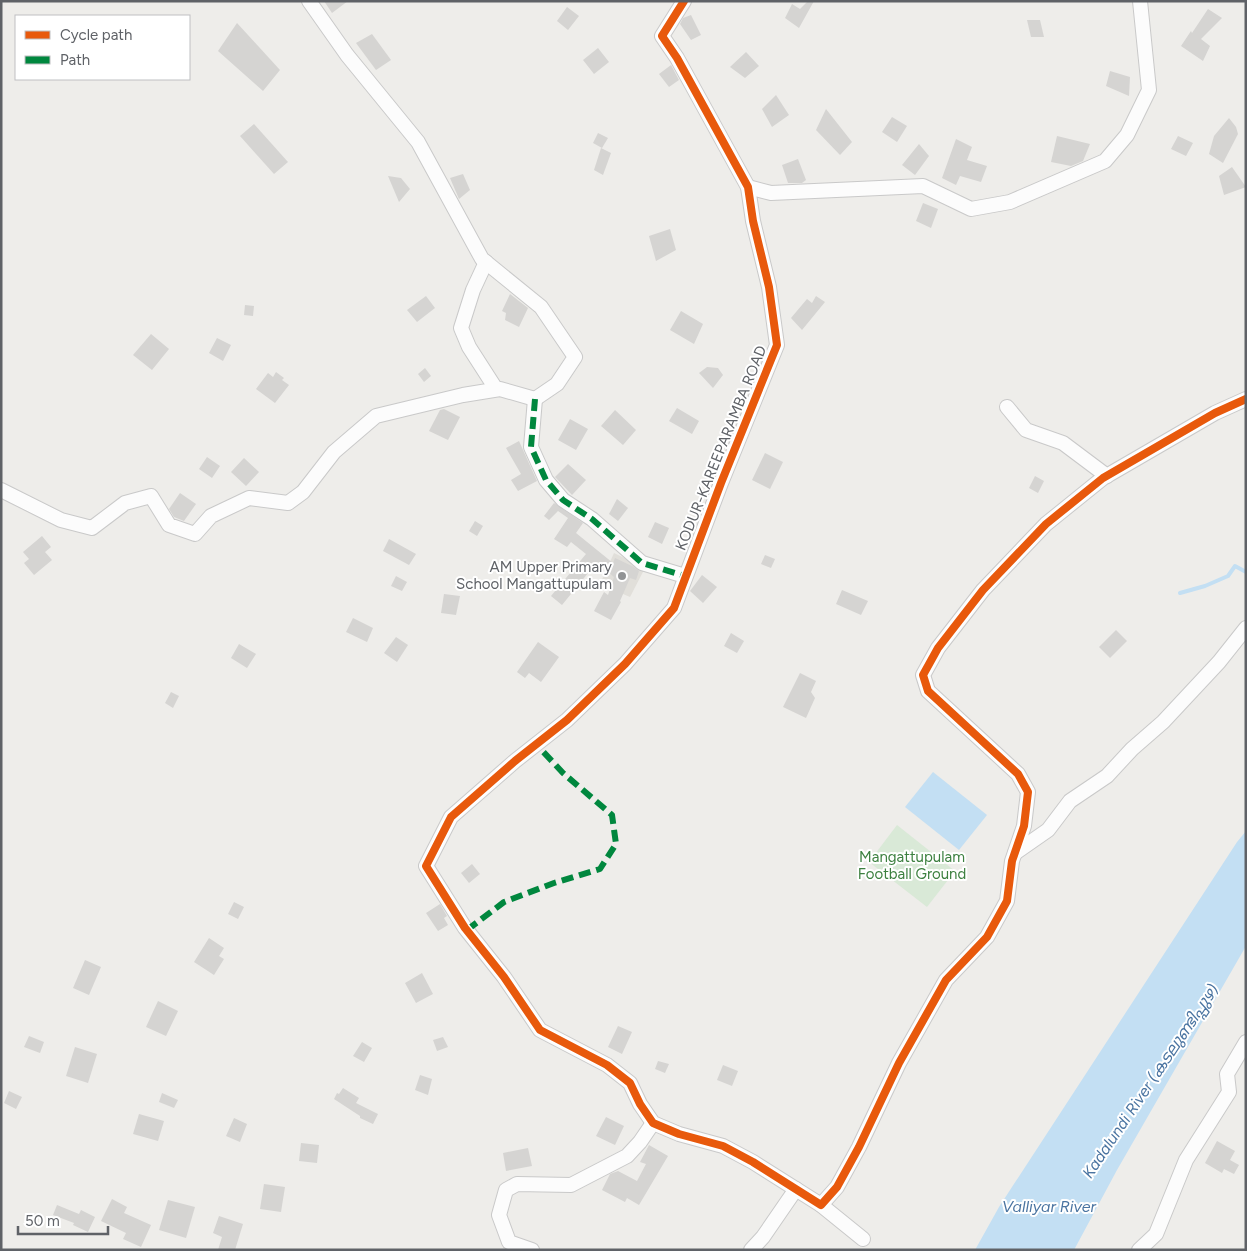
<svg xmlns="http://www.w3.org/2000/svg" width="1247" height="1251" font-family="Figtree,'Noto Sans Malayalam',sans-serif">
<rect width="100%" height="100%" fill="#eeedea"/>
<polygon fill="#e1dfda" points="614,553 645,568 630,597 600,584"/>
<polygon fill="#d9e9d7" points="897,825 955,871 927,907 869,862"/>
<g fill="#c3dff3">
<polygon points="933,772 987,815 959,850 905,807"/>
<polygon points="1246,831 1246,946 1117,1170 1074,1250 975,1250 999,1207 1237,842"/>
</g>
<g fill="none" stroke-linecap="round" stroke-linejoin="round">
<polyline stroke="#c3dff3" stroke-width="4" points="1180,593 1205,586 1228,576 1235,566 1246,572"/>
</g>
<g fill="#d5d4d2">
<polygon points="324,1 348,1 332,13"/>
<polygon points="808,1 814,1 799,28 785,18 792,4 800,9"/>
<polygon points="567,7 579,16 568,30 557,21"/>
<polygon points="1208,9 1222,18 1201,39 1210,46 1203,61 1181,46 1191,31 1192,33"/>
<polygon points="691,15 701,35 691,40 680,24 683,18"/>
<polygon points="1027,20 1040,20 1044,37 1031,37"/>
<polygon points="237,23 280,70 263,91 218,51"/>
<polygon points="372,34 391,60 376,70 356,43"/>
<polygon points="598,48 609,62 594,74 583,60"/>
<polygon points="746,52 759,66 745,78 730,67"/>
<polygon points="671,65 679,80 669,87 659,74"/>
<polygon points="1110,71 1130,77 1129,96 1106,86"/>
<polygon points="776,95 789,115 772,127 762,109"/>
<polygon points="826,109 852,142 840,155 816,130"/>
<polygon points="892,117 907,126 897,142 882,132"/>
<polygon points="1229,118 1236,127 1238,134 1223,163 1209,154 1214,136"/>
<polygon points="254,124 288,162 274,174 240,136"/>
<polygon points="598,133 608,138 602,148 593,143"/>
<polygon points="1057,136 1090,144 1083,161 1071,166 1051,162"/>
<polygon points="1178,136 1193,143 1186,156 1171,149"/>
<polygon points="956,139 972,147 967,160 987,166 981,182 960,176 956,185 942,178"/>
<polygon points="919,144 929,156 915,175 902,165"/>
<polygon points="601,148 611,153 603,175 594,170"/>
<polygon points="798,159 806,180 802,183 788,183 782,165"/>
<polygon points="1232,167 1246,187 1224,195 1219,176"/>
<polygon points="463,174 470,190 459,199 450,178"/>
<polygon points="388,176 401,178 410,189 399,202"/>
<polygon points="923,203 938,209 931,228 916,221"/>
<polygon points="670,229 676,250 656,261 649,236"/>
<polygon points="510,294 528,308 519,327 505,320 506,313 502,311"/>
<polygon points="426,296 435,308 417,322 407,310"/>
<polygon points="816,296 825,302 802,330 791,318 807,299 812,303"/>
<polygon points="245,305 254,306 253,316 244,315"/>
<polygon points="681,311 703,324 694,344 670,330"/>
<polygon points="151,334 169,349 152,370 133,355"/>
<polygon points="217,338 231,345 223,361 209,353"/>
<polygon points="707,367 718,368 723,375 713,388 699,373"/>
<polygon points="425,368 431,376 424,382 418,374"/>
<polygon points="276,372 284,378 282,380 289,385 275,403 256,389 268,373 273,377"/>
<polygon points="677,408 699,421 692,434 669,421"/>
<polygon points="444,409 460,417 448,440 429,431 440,410"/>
<polygon points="615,410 636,430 623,445 601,426"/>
<polygon points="570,419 588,429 576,450 558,440"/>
<polygon points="519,441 537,481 518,491 511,480 521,474 506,448"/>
<polygon points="765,453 783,462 770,489 752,480"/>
<polygon points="207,457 220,466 212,478 199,469"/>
<polygon points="244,458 259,472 246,486 231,472"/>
<polygon points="568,464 586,480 572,495 555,477"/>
<polygon points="1035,476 1044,481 1038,493 1029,488"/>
<polygon points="180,493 196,504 184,521 174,517 169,509"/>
<polygon points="617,499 628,508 618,521 609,514"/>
<polygon points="554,503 583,523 576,533 613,563 615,558 632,566 639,571 636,580 630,578 620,601 621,602 611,620 594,611 604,592 608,595 614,577 597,562 562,605 551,596 586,554 571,542 567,547 554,539 568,518 558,511 549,520 544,516"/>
<polygon points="475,521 483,526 477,536 469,531"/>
<polygon points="655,522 669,528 662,544 648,537"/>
<polygon points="42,536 51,547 45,552 52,560 34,575 24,563 29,559 23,552"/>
<polygon points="389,539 416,554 409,565 383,551"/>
<polygon points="765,555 775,559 771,568 761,564"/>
<polygon points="702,575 717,587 703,603 690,591"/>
<polygon points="396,576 407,582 402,591 391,586"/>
<polygon points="842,590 868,601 861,615 836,604"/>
<polygon points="444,594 460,596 456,615 441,613"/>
<polygon points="353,618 373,628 367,642 346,632"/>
<polygon points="1116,630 1127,641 1110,658 1099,647"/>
<polygon points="731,633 744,641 737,653 724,646"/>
<polygon points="396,637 408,645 397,662 384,653"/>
<polygon points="538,642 559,657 541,682 529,673 525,678 517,672"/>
<polygon points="239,644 256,654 247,668 231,658"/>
<polygon points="800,673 816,681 811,692 815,698 806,718 783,707"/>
<polygon points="171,692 179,696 173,708 165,703"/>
<polygon points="472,864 480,874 469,883 461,873"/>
<polygon points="234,902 244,907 238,919 228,914"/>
<polygon points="440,904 447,916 444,918 448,925 438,931 426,913"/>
<polygon points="209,938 224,948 219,956 224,959 214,975 194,962"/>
<polygon points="85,960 101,967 89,995 73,988"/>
<polygon points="422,973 433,994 416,1003 405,983"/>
<polygon points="158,1001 178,1011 166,1036 146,1027"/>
<polygon points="618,1026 632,1032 622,1054 608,1047"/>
<polygon points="29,1036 44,1042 40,1053 24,1047"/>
<polygon points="443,1037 448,1047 437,1051 433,1040"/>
<polygon points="362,1042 372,1048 364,1062 353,1056"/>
<polygon points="75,1047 97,1054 88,1083 66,1076"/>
<polygon points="658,1061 669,1064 665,1073 655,1069"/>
<polygon points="723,1065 738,1071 732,1086 717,1080"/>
<polygon points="420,1075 432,1079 428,1095 415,1090"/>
<polygon points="343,1088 359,1098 356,1103 378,1114 373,1124 360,1118 360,1116 334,1099 337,1093 339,1094"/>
<polygon points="9,1091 22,1097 16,1109 4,1103"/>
<polygon points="162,1093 178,1100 174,1108 159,1102"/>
<polygon points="139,1114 164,1121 158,1141 133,1134"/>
<polygon points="606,1117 624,1126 615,1145 596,1136"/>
<polygon points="234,1118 247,1124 240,1142 226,1136"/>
<polygon points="1217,1141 1235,1151 1230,1160 1239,1165 1234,1174 1224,1169 1222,1173 1205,1163"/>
<polygon points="301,1143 319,1145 317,1163 299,1161"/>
<polygon points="649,1145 668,1156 639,1205 627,1198 625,1202 602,1190 610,1174 618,1171 637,1181 646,1164 640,1162"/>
<polygon points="528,1148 532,1166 506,1171 503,1153"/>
<polygon points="264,1184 285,1187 281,1212 260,1209"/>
<polygon points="112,1199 127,1207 124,1213 151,1225 141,1247 123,1239 126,1233 101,1221"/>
<polygon points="168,1200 195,1207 186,1238 159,1230"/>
<polygon points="57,1205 79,1214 81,1210 95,1217 88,1232 73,1225 74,1223 53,1215"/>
<polygon points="219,1216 243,1224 235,1250 218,1250 222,1237 213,1233"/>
</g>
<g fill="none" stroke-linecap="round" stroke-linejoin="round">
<g stroke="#c9c9c9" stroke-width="16">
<g id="minor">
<polyline points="309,1 347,55 418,142 482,259 541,307 575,357 557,384 535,399"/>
<polyline points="684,1 662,36 677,58 748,187 753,221 769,287 777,345 721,483 674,608 625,664 567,720 515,761 451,817 426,866 465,928 504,977 540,1030 607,1065 630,1083 640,1104 653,1123 679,1134 723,1146 753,1162 821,1205 837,1187 859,1147 899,1063 946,980 987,937 1007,901 1012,861 1024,826 1028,792 1018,774 928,691 923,675 938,648 983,590 1046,524 1103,478 1215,413 1246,399"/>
<polyline points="748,187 771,193 923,186 971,209 1010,202 1105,161 1127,135 1149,90 1140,1"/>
<polyline points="486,262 473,290 461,328 469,347 496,389"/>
<polyline points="535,399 531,447 546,480 563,500 592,519 642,563 685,576"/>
<polyline points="1007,407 1026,430 1063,443 1107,476"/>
<polyline points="1,490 61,520 92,528 125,503 151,496 169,525 195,534 211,516 249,498 288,503 303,492 334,452 376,416 463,395 500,389 535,399"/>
<polyline points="1015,853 1048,830 1070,801 1107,776 1132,749 1163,722 1219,662 1246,628"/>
<polyline points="821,1205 863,1239"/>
<polyline points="532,1250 509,1242 499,1215 506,1190 517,1184 571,1185 627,1156 640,1142 653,1123"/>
<polyline points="751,1250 763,1237 796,1189"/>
<polyline points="1139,1250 1156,1234 1186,1160 1229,1092 1227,1074 1246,1042"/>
</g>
</g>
<use href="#minor" stroke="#fcfcfc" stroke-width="14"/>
<g stroke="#00873e" stroke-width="6" stroke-dasharray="12 6" stroke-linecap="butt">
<polyline points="535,399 531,447 546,480 563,500 592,519 642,563 685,576"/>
<polyline points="467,930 504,902 554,883 600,869 616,844 612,815 563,773 536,744"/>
</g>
<g stroke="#fff" stroke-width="11">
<polyline id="cycleway" points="684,1 662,36 677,58 748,187 753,221 769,287 777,345 721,483 674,608 625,664 567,720 515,761 451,817 426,866 465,928 504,977 540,1030 607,1065 630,1083 640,1104 653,1123 679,1134 723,1146 753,1162 821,1205 837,1187 859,1147 899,1063 946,980 987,937 1007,901 1012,861 1024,826 1028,792 1018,774 928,691 923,675 938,648 983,590 1046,524 1103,478 1215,413 1246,399"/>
</g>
<use href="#cycleway" stroke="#e8590c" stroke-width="8"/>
</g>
<circle fill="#919395" stroke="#fff" stroke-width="2" cx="622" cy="576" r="5"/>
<g text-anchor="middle" stroke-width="4" stroke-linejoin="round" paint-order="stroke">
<g font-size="15" fill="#5f6267" stroke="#fff">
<text transform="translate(721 448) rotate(-68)" y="5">KODUR-KAREEPARAMBA ROAD</text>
</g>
<g font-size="15" fill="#5f6267" stroke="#fff" text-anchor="end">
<text x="612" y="572">AM Upper Primary<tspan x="612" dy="17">School Mangattupulam</tspan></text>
</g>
<g font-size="15" fill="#3d8040" stroke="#fff">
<text x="912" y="862">Mangattupulam<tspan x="912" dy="17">Football Ground</tspan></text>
</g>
<g font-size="16" font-style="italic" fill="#4a74a1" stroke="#fff">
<text transform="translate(1150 1081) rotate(-56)" y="6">Kadalundi River (കടലുണ്ടിപ്പുഴ)</text>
<text x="1049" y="1212">Valliyar River</text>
</g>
</g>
<rect width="1247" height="1251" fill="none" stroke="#5f6267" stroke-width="5"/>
<rect x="15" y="15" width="175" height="65" fill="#ffffff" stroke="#bfc0c2"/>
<rect x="25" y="31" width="25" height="8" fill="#e8590c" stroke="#bfc0c2"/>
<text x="60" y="40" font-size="15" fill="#5f6267">Cycle path</text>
<rect x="25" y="56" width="25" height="8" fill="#00873e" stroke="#bfc0c2"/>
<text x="60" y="65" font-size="15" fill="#5f6267">Path</text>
<path d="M18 1226v8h90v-8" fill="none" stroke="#5f6267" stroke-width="2.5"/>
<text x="25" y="1226" font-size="15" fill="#5f6267" stroke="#ffffff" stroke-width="4" paint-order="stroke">50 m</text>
</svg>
